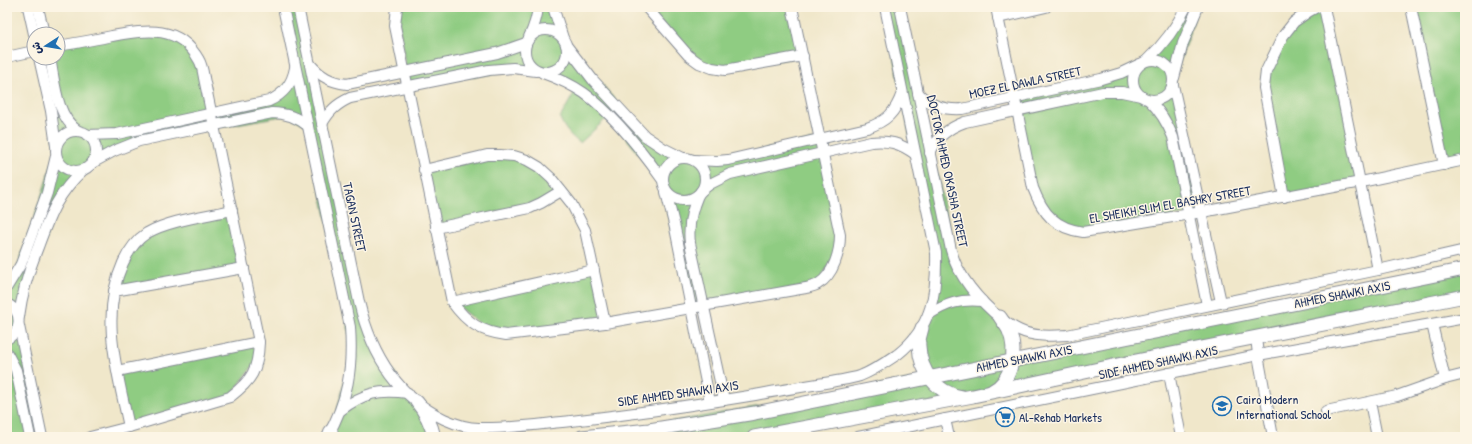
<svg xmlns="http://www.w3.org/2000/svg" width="1472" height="444" font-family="'Patrick Hand','Playpen Sans Arabic',sans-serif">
<rect width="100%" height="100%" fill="#fcf5e5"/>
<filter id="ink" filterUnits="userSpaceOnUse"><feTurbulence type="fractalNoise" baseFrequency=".025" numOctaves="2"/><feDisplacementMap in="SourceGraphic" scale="8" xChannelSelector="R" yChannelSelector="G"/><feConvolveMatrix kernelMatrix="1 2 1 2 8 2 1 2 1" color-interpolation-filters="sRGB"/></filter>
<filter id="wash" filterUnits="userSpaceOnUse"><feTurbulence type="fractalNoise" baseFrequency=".012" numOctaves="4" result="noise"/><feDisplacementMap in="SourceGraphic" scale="16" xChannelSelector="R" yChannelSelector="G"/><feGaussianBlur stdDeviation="0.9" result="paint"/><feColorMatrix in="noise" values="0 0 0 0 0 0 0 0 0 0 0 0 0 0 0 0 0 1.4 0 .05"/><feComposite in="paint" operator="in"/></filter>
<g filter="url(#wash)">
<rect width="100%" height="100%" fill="#f0e7ca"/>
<g fill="#8fcc82" stroke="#557e70">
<polygon points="283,7 298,7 364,323 434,437 331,437 352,348 308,126 287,115 139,141 92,163 84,169 59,199 19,317 42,437 7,437 7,287 15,275 56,152 39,58 58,58 58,46 141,31 175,36 199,61 212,113 269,101 294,75"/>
<path d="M397 7H553L563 38 645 136 683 158 705 161 820 139 840 244 818 284 691 307 662 184 609 116 580 143C571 137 563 127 560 118L577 88 525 69 408 86Z"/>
<polygon points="646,7 792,7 803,56 725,70 699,63"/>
<polygon points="885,7 900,7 958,269 1000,317 1013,361 1465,269 1465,296 755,437 582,437 929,377 921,362 936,276"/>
<polygon points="1186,7 1198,7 1174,78 1202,212 1070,230 1038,202 1014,98 1111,77 1147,60"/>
<polygon points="1324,7 1361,182 1284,197 1264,88 1283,36 1294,22"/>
<polygon points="1411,7 1465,7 1465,160 1444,165"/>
<polygon points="487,155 527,160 561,191 551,198 436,228 424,170"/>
<polygon points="232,210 244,268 114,287 118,272 146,234"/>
<polygon points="594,270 605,323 493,334 452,302"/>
<polygon points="259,342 258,359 230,397 129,427 117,371"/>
</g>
</g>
<g filter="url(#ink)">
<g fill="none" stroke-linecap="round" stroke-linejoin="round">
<g stroke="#868b94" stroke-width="12">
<g id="minor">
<polyline points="28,7 34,34"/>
<polyline points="38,7 44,34"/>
<path d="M283 7 350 327C353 368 348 401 327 437"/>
<path d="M298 7 359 302C371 352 396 396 444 419 455 424 468 428 479 428 510 429 541 424 571 421 632 414 694 405 755 395 781 390 806 386 831 382 840 380 851 379 860 376 873 371 886 362 898 354 932 327 937 293 936 253L885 7"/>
<path d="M397 7 395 26 452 302C467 323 481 332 506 335L605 323 806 288C810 287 815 286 818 284 834 275 840 251 840 235L792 7"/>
<polyline points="553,7 563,38"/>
<polyline points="646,7 688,55 699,63 712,68 725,70 803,56"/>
<path d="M900 7 951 250C953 257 955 264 959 270 970 291 997 320 1019 330 1034 337 1051 336 1067 335L1378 270 1465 250"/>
<path d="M996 7 1033 188C1043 214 1055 228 1083 232L1202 212 1361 182 1465 160"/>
<polyline points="1324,7 1378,270"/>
<polyline points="1411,7 1444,165"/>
<polyline points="998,18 1046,7"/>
<circle cx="546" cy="51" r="21"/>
<path d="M529 37C534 27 537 18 538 7"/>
<polyline points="566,45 593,80 645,136 663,148 683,158"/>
<path d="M58 46C76 43 94 40 112 36 147 30 179 24 199 60 202 65 203 72 204 78L259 342C258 370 252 380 230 397L129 427 90 437"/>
<polyline points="7,57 34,51"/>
<polyline points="39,58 51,111 56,146"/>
<path d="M50 58C55 82 56 116 78 131"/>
<circle cx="1153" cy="80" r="20"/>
<path d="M1147 60C1164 44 1176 28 1186 7"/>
<path d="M310 64C321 77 331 82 347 84L497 53 526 43"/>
<path d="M543 73C557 78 571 84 584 93 612 113 642 151 662 179"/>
<polyline points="1174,78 1183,43 1198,7"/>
<polyline points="1173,85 1221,302"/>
<path d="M918 93C931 106 944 110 962 109L1101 79 1121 73 1140 64"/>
<path d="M1149 100C1160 111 1167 122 1173 137L1207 305"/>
<path d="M322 124C329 111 337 104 350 98L489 70 513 68 536 71"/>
<circle cx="76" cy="151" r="20"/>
<path d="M87 135 117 134 269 101C284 94 292 84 295 68"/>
<path d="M930 153C937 137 948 128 965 122L1103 92H1122L1141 96"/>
<circle cx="684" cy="179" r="21"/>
<path d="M694 160 717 161 728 160 867 128C887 121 895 113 902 93"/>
<path d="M92 163 114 151 139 141 272 113C286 113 297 117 308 126"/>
<polyline points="424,170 487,155 500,155 514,156 527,160 539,167 551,178 571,203 585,230 605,323"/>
<path d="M701 191 710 184 730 174 871 142C888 140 900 143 915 154"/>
<polyline points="666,192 675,228 710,402"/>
<path d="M698 195C691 211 688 226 690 243L724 400"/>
<polyline points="1284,197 1267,104 1264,88 1266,71 1283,36 1294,22 1308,12 1317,7"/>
<polyline points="436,228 530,208 541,203 561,191"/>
<polyline points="7,287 21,264 47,193 56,156"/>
<polyline points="114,291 244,268"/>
<polyline points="452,302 594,270"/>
<path d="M7 304C23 311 22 331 7 339"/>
<path d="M928 315C947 303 960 299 982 301"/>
<path d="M19 317C22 292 29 270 38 247 50 214 58 193 84 169"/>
<polyline points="1432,324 1445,379"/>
<polyline points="19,326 42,437"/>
<polyline points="1256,337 1258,355 1273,437"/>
<polyline points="7,353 16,370 30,437"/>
<polyline points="117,371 259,342"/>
<polyline points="1169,373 1181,437"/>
<polyline points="1370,402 1377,437"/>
<path d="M341 410C363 393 380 389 408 393"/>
<polyline points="1326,411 1397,396 1445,379 1465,374"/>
<polyline points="945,419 949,437"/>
<path d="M129 427C118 374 99 316 123 263 128 252 136 240 147 233 170 220 206 216 232 210"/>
<polyline points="858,437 1258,355 1465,318"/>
</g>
</g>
<g stroke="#868b94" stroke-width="15">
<g id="major">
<path d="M922 328C921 333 918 340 919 346 920 372 937 393 962 397"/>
<path d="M992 391C1013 381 1017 349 1009 331 1007 326 1003 322 1000 317"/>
<path d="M417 402C426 413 431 423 434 437"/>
<polyline points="331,431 331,437"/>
<polyline points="582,437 649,430 755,413 1465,269"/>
<polyline points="754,437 973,396 1136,361 1465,296"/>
</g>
</g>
<use href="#minor" stroke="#fff" stroke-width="10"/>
<use href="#major" stroke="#fff" stroke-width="13"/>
</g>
</g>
<defs>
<g id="school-ring" transform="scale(1)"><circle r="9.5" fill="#fcf5e5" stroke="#1f6fb2" stroke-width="1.5"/><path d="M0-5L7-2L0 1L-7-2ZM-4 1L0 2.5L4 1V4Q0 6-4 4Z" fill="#1f6fb2"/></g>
<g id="supermarket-ring" transform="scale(1)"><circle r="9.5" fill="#fcf5e5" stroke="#1f6fb2" stroke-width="1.5"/><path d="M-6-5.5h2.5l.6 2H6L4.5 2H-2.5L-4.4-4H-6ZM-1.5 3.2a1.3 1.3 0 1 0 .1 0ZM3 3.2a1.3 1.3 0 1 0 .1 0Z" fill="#1f6fb2"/></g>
</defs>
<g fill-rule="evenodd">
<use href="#school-ring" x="1222" y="406"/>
<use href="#supermarket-ring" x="1005" y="417"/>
</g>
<g text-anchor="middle" stroke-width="3" stroke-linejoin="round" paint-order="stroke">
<g font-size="13" fill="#1b2f5e" stroke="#fcf5e5">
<text transform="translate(1025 82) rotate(-12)" y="5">MOEZ EL DAWLA STREET</text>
<text transform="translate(948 171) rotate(78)" y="5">DOCTOR AHMED OKASHA STREET</text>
<text transform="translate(1170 204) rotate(-10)" y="5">EL SHEIKH SLIM EL BASHRY STREET</text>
<text transform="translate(355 217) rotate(78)" y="5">TAGAN STREET</text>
<text transform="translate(1342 294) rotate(-11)" y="5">AHMED SHAWKI AXIS</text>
<text transform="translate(1024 358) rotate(-11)" y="5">AHMED SHAWKI AXIS</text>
<text transform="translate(1158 362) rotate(-12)" y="5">SIDE AHMED SHAWKI AXIS</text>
<text transform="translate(678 393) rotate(-8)" y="5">SIDE AHMED SHAWKI AXIS</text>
</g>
<g font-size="13" fill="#1b2f5e" stroke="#fcf5e5" text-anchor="start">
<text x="1236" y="404">Cairo Modern<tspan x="1236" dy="15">International School</tspan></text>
<text x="1019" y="422">Al-Rehab Markets</text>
</g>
</g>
<rect width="1472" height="444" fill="none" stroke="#fcf5e5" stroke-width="24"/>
<g transform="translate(46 46) rotate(258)"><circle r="19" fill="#fcf5e5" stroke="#a2a6af"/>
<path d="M0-3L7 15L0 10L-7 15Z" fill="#1f6fb2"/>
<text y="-6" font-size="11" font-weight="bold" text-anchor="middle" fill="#1b2f5e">ش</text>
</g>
</svg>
